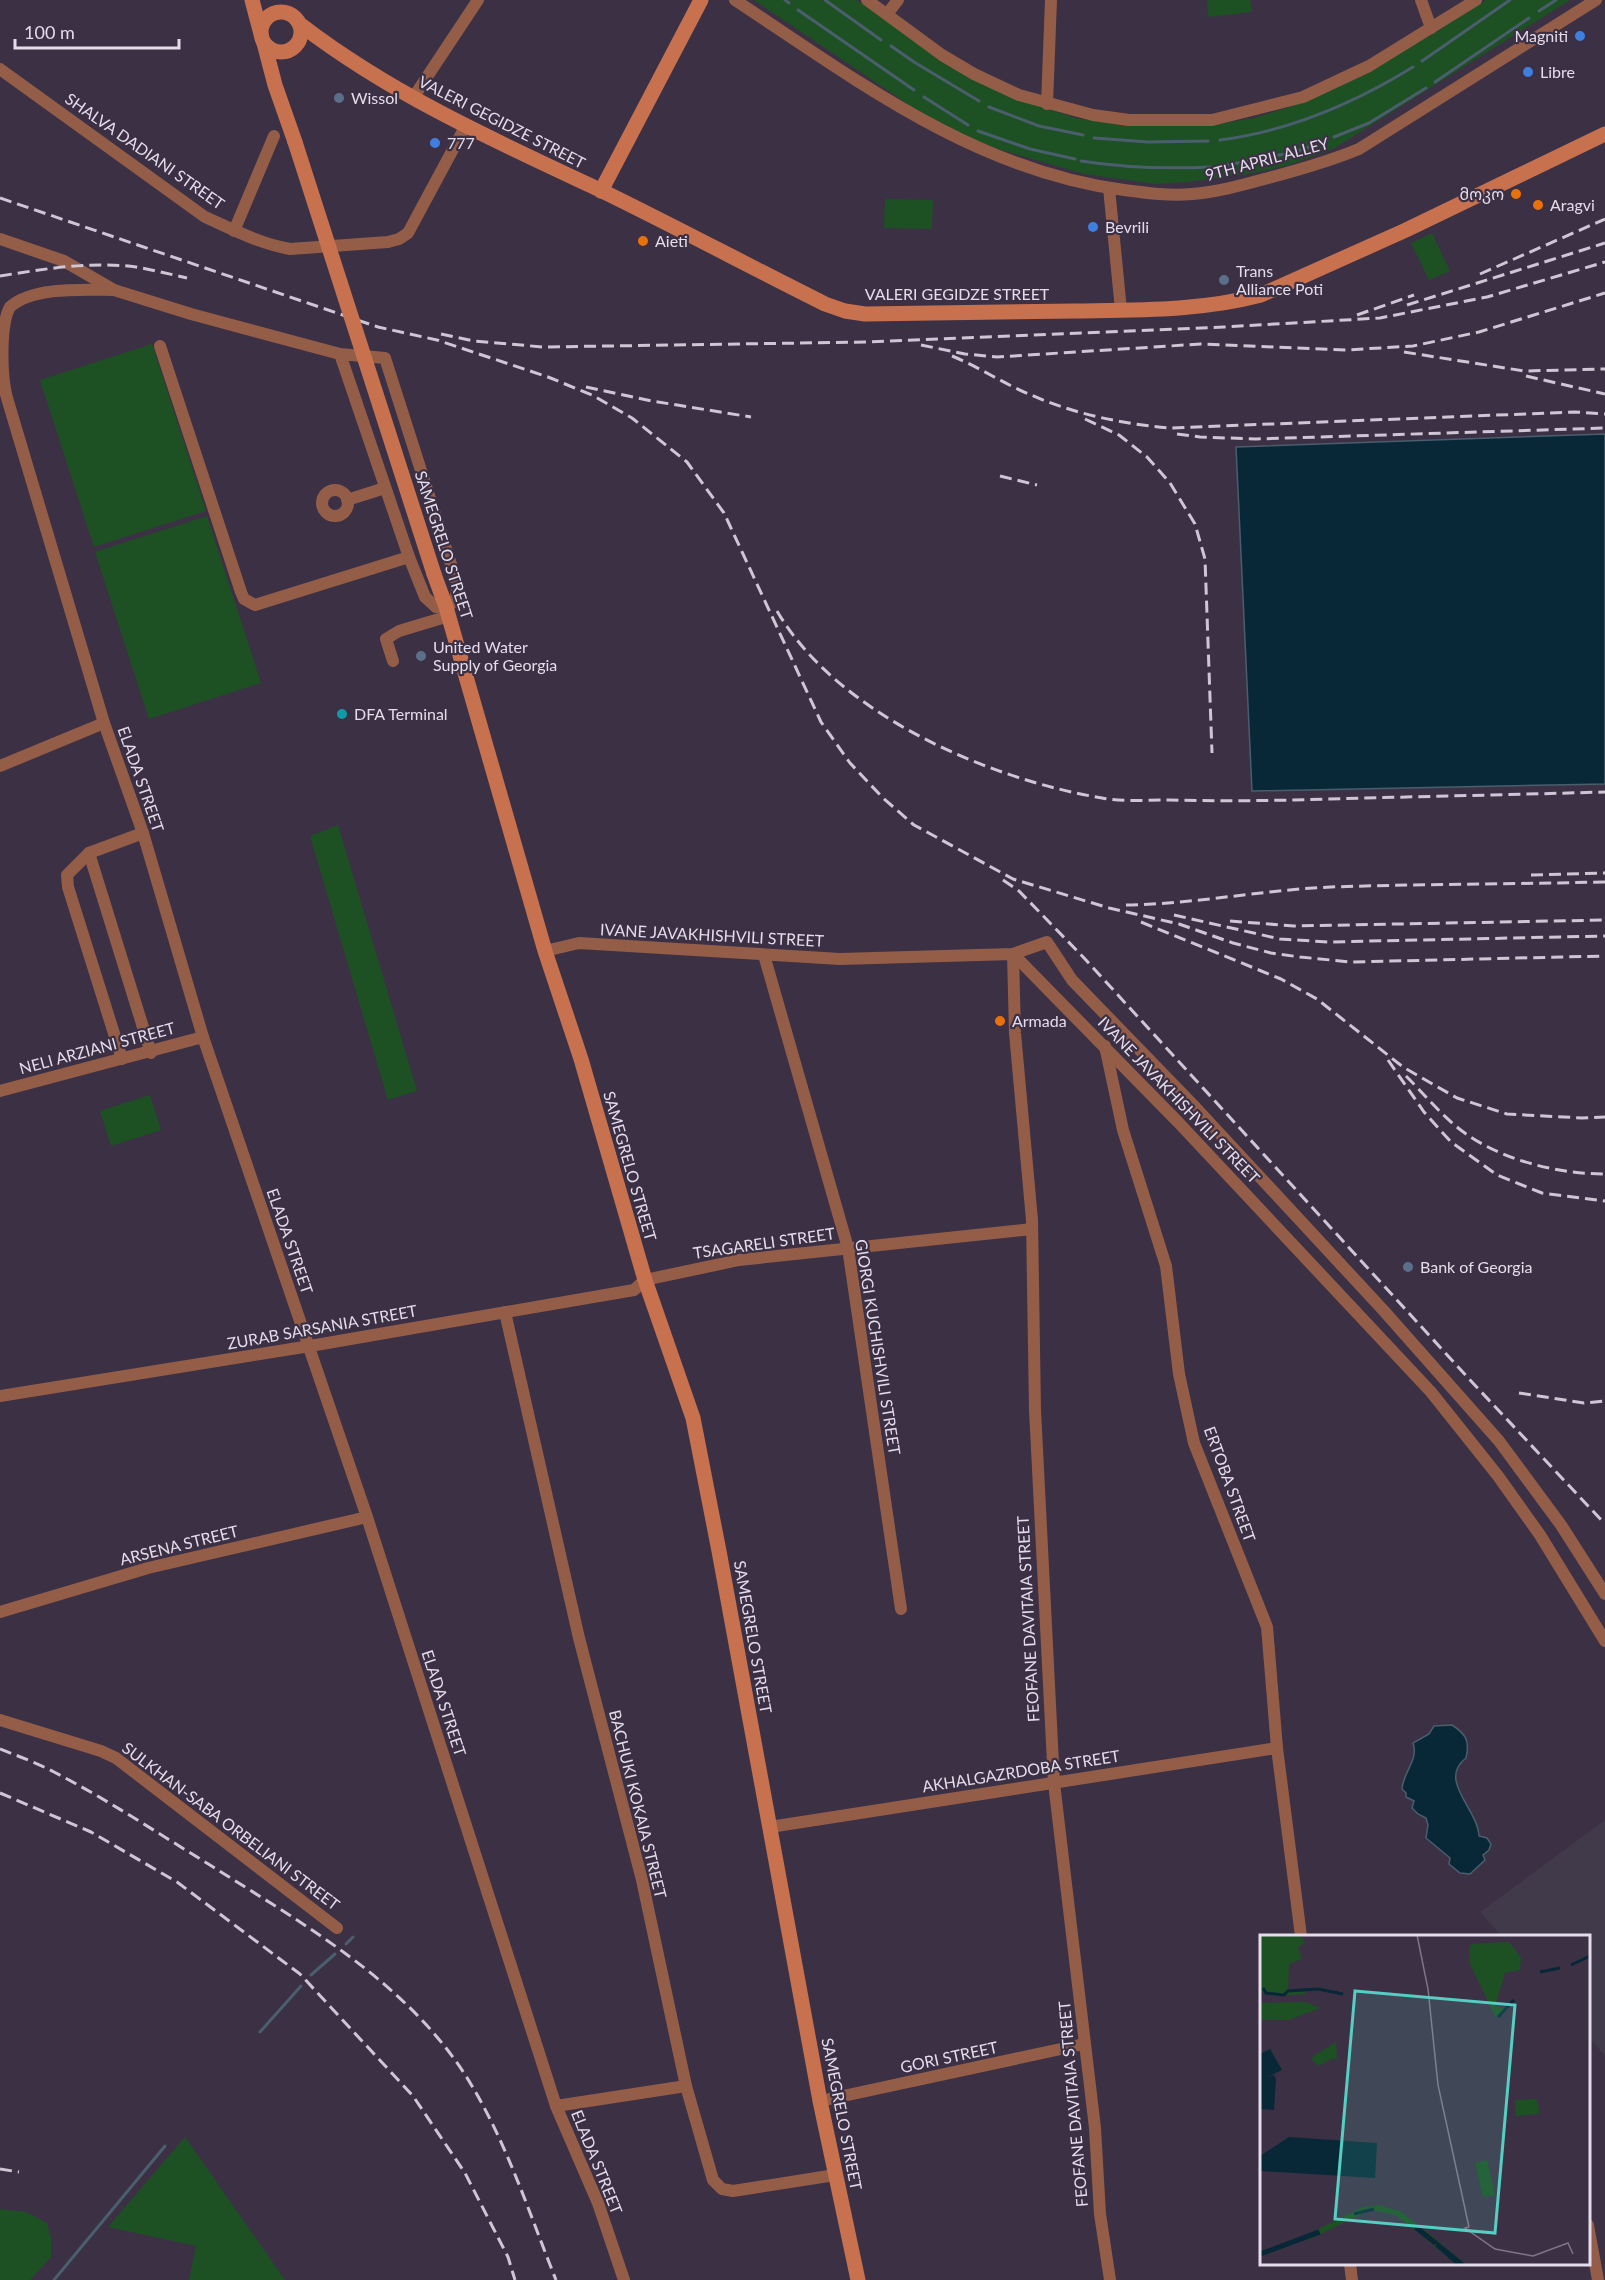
<svg xmlns="http://www.w3.org/2000/svg" width="1605" height="2280" font-family="Lato,'Noto Sans Georgian',sans-serif">
<rect width="100%" height="100%" fill="#3c3045"/>
<polygon fill="#403a4b" points="1605,1820 1605,2056 1589,2037 1588,1936 1502,1936 1480,1912"/>
<g fill="#1d5123">
<polygon points="754,0 856,0 1012,97 1076,118 1123,125 1205,126 1254,118 1302,103 1368,70 1431,35 1486,0 1570,0 1333,149 1289,165 1254,173 1189,182 1156,184 1084,174 1001,150 967,137 912,107"/>
<polygon points="1207,0 1250,0 1252,12 1208,17"/>
<polygon points="885,199 933,200 932,229 884,228"/>
<polygon points="1432,233 1450,271 1429,280 1411,243"/>
<polygon points="152,344 206,511 94,547 40,380"/>
<polygon points="207,516 261,683 149,719 95,552"/>
<polygon points="338,825 417,1091 388,1100 310,836"/>
<polygon points="150,1095 161,1130 111,1146 100,1111"/>
<polygon points="185,2137 285,2280 189,2280 196,2246 108,2227"/>
<polygon points="0,2209 26,2212 47,2223 51,2238 51,2257 30,2280 0,2280"/>
</g>
<g fill="#082837" stroke="#4a5e6d" stroke-width="1.5">
<polygon points="1605,434 1605,784 1252,791 1236,447"/>
<path d="M1452 1725C1466 1734 1470 1741 1466 1758 1437 1780 1478 1809 1479 1836L1487 1838 1491 1844 1489 1850 1483 1855 1485 1860 1470 1874 1460 1873 1449 1864 1450 1858 1426 1838 1428 1825 1426 1818 1418 1814 1412 1808 1414 1801 1406 1797V1793L1402 1789C1403 1772 1419 1760 1413 1743L1429 1734 1434 1726Z"/>
</g>
<g fill="none" stroke-linecap="round" stroke-linejoin="round">
<g stroke="#4a5e6d" stroke-width="3">
<polyline points="785,0 789,3"/>
<polyline points="825,0 881,40"/>
<polyline points="798,10 914,90"/>
<polyline points="1539,11 1556,0"/>
<polyline points="891,46 914,62 979,101"/>
<polyline points="1422,61 1510,0"/>
<polyline points="1435,82 1529,18"/>
<polyline points="924,97 968,125"/>
<polyline points="989,107 1039,126 1083,135"/>
<polyline points="978,131 1030,149 1075,159"/>
<polyline points="1334,137 1369,123 1426,88"/>
<polyline points="1094,138 1148,142 1208,141"/>
<path d="M1220 140C1290 131 1353 104 1413 67"/>
<path d="M1081 161C1125 168 1166 169 1210 167"/>
<polyline points="1222,166 1295,152 1325,141"/>
<polyline points="346,1944 353,1937"/>
<polyline points="311,1975 335,1954"/>
<polyline points="260,2032 301,1986"/>
<polyline points="54,2280 165,2146"/>
</g>
<g stroke="#935d48" stroke-width="12">
<path d="M735 0C856 80 976 171 1124 190 1147 193 1169 196 1192 194 1219 192 1246 184 1272 177 1302 169 1330 161 1359 149L1596 0"/>
<polyline points="867,0 942,55 974,74 1019,95 1093,115 1129,120 1212,120 1303,97 1369,66 1476,0"/>
<polyline points="1421,0 1431,28"/>
<polyline points="887,14 898,0"/>
<path d="M0 69 205 217C232 229 260 244 290 249L388 242 399 239 408 233 465 127"/>
<polyline points="413,98 478,0"/>
<polyline points="1047,104 1051,0"/>
<polyline points="1109,188 1121,310"/>
<polyline points="234,231 274,136"/>
<polyline points="0,239 64,261 114,290 191,314 340,354 385,358 458,586 455,601 446,607 436,607 425,597 409,557 340,354"/>
<path d="M114 290C86 290 33 286 10 307 0 324 1 376 7 398L104 723 143 833 203 1037 367 1517 556 2106 598 2203 624 2280"/>
<polyline points="160,346 241,592 244,599 255,605 409,557"/>
<circle cx="335" cy="503" r="13"/>
<polyline points="347,500 385,488"/>
<polyline points="393,661 386,639 399,631 449,616"/>
<polyline points="0,766 104,723"/>
<polyline points="89,853 151,1053"/>
<polyline points="545,951 579,943 840,959 1013,954 1047,942 1072,980 1196,1108 1384,1311 1499,1441 1561,1525 1605,1594"/>
<polyline points="1013,954 1015,1033 1032,1220 1035,1410 1054,1783 1095,2128 1100,2214 1110,2280"/>
<polyline points="1013,954 1178,1122 1431,1392 1498,1476 1540,1535 1605,1641"/>
<polyline points="764,955 848,1248 901,1609"/>
<polyline points="1105,1046 1123,1130 1166,1266 1179,1374 1194,1443 1267,1627 1277,1748 1301,1936"/>
<polyline points="122,1059 68,887 67,875 89,853 143,833"/>
<polyline points="0,1091 203,1037"/>
<polyline points="505,1312 579,1638 642,1880 686,2086 713,2180 722,2189 733,2191 835,2175"/>
<polyline points="0,1396 310,1346 634,1290 645,1280 739,1260 1032,1229"/>
<polyline points="0,1612 148,1568 367,1517"/>
<polyline points="0,1720 101,1751 116,1758 337,1928"/>
<polyline points="770,1827 1277,1748"/>
<polyline points="820,2101 1084,2044"/>
<polyline points="556,2106 686,2086"/>
<polyline points="1588,2225 1598,2280"/>
<polyline points="1350,2264 1352,2280"/>
</g>
<g stroke="#c7714f" stroke-width="15">
<polyline points="252,0 261,34"/>
<circle cx="281" cy="32" r="20"/>
<path d="M301 25C391 94 495 141 598 189 674 226 749 266 825 304L845 311 865 314C935 313 1005 312 1075 311 1138 310 1201 311 1261 295L1406 230 1605 134"/>
<polyline points="264,43 275,85 295,142"/>
<polyline points="601,191 701,0"/>
<polyline points="434,574 446,607 545,951 581,1059 645,1280 693,1418 719,1551 820,2101 858,2280"/>
</g>
<g stroke="#cec6d5" stroke-width="3" stroke-dasharray="12 6" stroke-linecap="butt">
<polyline points="0,198 378,327 437,340 548,377 592,395 632,418 687,462 724,513 821,722 850,763 883,798 914,825 1013,879 1109,908 1179,924 1233,943 1271,953 1300,957 1351,962 1605,956"/>
<polyline points="1480,274 1605,219"/>
<path d="M0 276C44 269 91 261 136 267 153 270 170 274 187 278"/>
<polyline points="1407,305 1605,243"/>
<polyline points="1357,315 1414,295"/>
<polyline points="441,334 474,341 543,347 867,342 1224,327 1380,318 1487,297 1605,262"/>
<polyline points="921,345 965,354 997,357 1201,344 1346,350 1413,346 1479,332 1605,293"/>
<polyline points="1404,352 1524,371 1605,369"/>
<path d="M952 356C979 367 1004 384 1031 395 1074 414 1123 424 1170 428L1575 412 1605 414"/>
<polyline points="1526,376 1605,394"/>
<polyline points="586,387 652,401 751,417"/>
<polyline points="1085,419 1119,435 1147,457 1170,483 1195,524 1205,559 1212,753"/>
<polyline points="1177,434 1200,437 1256,439 1605,428"/>
<polyline points="1000,476 1037,485"/>
<path d="M777 611C837 714 988 779 1102 798 1124 802 1148 800 1170 800 1211 801 1251 801 1292 800 1396 797 1501 795 1605 792"/>
<polyline points="1531,875 1605,873"/>
<polyline points="1003,880 1019,891 1085,959 1471,1381 1605,1524"/>
<path d="M1126 905C1195 904 1262 890 1331 887 1422 884 1514 884 1605 882"/>
<polyline points="1174,915 1280,939 1328,942 1605,936"/>
<polyline points="1230,921 1294,926 1605,920"/>
<polyline points="1141,922 1281,979 1317,999 1403,1067 1457,1098 1507,1114 1582,1118 1605,1117"/>
<polyline points="1388,1060 1424,1112 1451,1142 1497,1175 1542,1193 1605,1201"/>
<path d="M1406 1076C1424 1094 1442 1116 1462 1131 1501 1160 1557 1174 1605 1174"/>
<polyline points="1519,1393 1584,1403 1605,1401"/>
<path d="M0 1749C18 1756 37 1763 54 1772 108 1800 159 1834 210 1865 303 1924 402 1979 464 2073 505 2137 528 2210 556 2280"/>
<polyline points="0,1793 91,1832 177,1882 300,1974 413,2096 465,2173 508,2257 515,2280"/>
<polyline points="0,2169 19,2172"/>
</g>
<polyline stroke="#c7714f" stroke-width="15" points="295,142 434,574"/>
</g>
<g fill="#3f7fe0" stroke="#3c3045" stroke-width="2">
<circle cx="1580" cy="36" r="6"/>
<circle cx="1528" cy="72" r="6"/>
<circle cx="435" cy="143" r="6"/>
<circle cx="1093" cy="227" r="6"/>
</g>
<g fill="#5c6f8a" stroke="#3c3045" stroke-width="2">
<circle cx="339" cy="98" r="6"/>
<circle cx="1224" cy="280" r="6"/>
<circle cx="421" cy="656" r="6"/>
<circle cx="1408" cy="1267" r="6"/>
</g>
<g fill="#e8710a" stroke="#3c3045" stroke-width="2">
<circle cx="1516" cy="194" r="6"/>
<circle cx="1538" cy="205" r="6"/>
<circle cx="643" cy="241" r="6"/>
<circle cx="1000" cy="1021" r="6"/>
</g>
<circle fill="#0f9aa8" stroke="#3c3045" stroke-width="2" cx="342" cy="714" r="6"/>
<g text-anchor="middle" stroke-width="4.5" stroke-linejoin="round" paint-order="stroke">
<g font-size="16" fill="#e3dcea" stroke="#3c3045" text-anchor="start">
<text x="1568" y="42" text-anchor="end">Magniti</text>
<text x="1540" y="78">Libre</text>
<text x="351" y="104">Wissol</text>
<text x="447" y="149">777</text>
<text x="1504" y="200" text-anchor="end">მოკო</text>
<text x="1550" y="211">Aragvi</text>
<text x="1105" y="233">Bevrili</text>
<text x="655" y="247">Aieti</text>
<text x="1236" y="277">Trans<tspan x="1236" dy="18">Alliance Poti</tspan></text>
<text x="433" y="653">United Water<tspan x="433" dy="18">Supply of Georgia</tspan></text>
<text x="354" y="720">DFA Terminal</text>
<text x="1012" y="1027">Armada</text>
<text x="1420" y="1273">Bank of Georgia</text>
</g>
<g font-size="16" fill="#e3dcea" stroke="#3c3045">
<text transform="translate(502 122) rotate(27)" y="6">VALERI GEGIDZE STREET</text>
<text transform="translate(145 151) rotate(35)" y="6">SHALVA DADIANI STREET</text>
<text transform="translate(1267 159) rotate(-15)" y="6">9TH APRIL ALLEY</text>
<text x="957" y="300">VALERI GEGIDZE STREET</text>
<text transform="translate(444 545) rotate(72)" y="6">SAMEGRELO STREET</text>
<text transform="translate(141 779) rotate(71)" y="6">ELADA STREET</text>
<text transform="translate(712 935) rotate(3)" y="6">IVANE JAVAKHISHVILI STREET</text>
<text transform="translate(97 1048) rotate(-15)" y="6">NELI ARZIANI STREET</text>
<text transform="translate(1179 1100) rotate(46)" y="6">IVANE JAVAKHISHVILI STREET</text>
<text transform="translate(630 1166) rotate(74)" y="6">SAMEGRELO STREET</text>
<text transform="translate(290 1241) rotate(71)" y="6">ELADA STREET</text>
<text transform="translate(764 1243) rotate(-8)" y="6">TSAGARELI STREET</text>
<text transform="translate(322 1327) rotate(-10)" y="6">ZURAB SARSANIA STREET</text>
<text transform="translate(878 1347) rotate(81)" y="6">GIORGI KUCHISHVILI STREET</text>
<text transform="translate(1230 1484) rotate(70)" y="6">ERTOBA STREET</text>
<text transform="translate(179 1545) rotate(-14)" y="6">ARSENA STREET</text>
<text transform="translate(1028 1619) rotate(-93)" y="6">FEOFANE DAVITAIA STREET</text>
<text transform="translate(753 1637) rotate(80)" y="6">SAMEGRELO STREET</text>
<text transform="translate(444 1703) rotate(72)" y="6">ELADA STREET</text>
<text transform="translate(1021 1771) rotate(-9)" y="6">AKHALGAZRDOBA STREET</text>
<text transform="translate(638 1804) rotate(76)" y="6">BACHUKI KOKAIA STREET</text>
<text transform="translate(231 1826) rotate(37)" y="6">SULKHAN-SABA ORBELIANI STREET</text>
<text transform="translate(949 2057) rotate(-12)" y="6">GORI STREET</text>
<text transform="translate(1073 2104) rotate(-95)" y="6">FEOFANE DAVITAIA STREET</text>
<text transform="translate(842 2114) rotate(79)" y="6">SAMEGRELO STREET</text>
<text transform="translate(597 2162) rotate(68)" y="6">ELADA STREET</text>
</g>
</g>
<g transform="translate(1260 1935)">
<rect width="330" height="330" fill="#3c3045"/>
<path d="M0 0 41 1 45 8 38 12 42 24 29 29 28 55 46 56 45 59 14 61 0 57ZM249 7 261 23 260 35 245 38 235 71 244 74 236 83 210 29 209 15 211 9ZM46 67 60 73 29 85H0V68ZM76 107 77 125 73 123 58 131 51 123ZM273 164 278 166 279 179 256 181 255 165ZM227 225 235 260 223 262 215 228ZM118 270 140 276 163 294 159 298 135 280 111 275 48 305 46 300 103 272ZM165 295 204 328 203 330H197L161 300Z" fill="#1d5123"/>
<path d="M10 114 22 135 8 142 14 140 16 144 14 175 0 174V119ZM29 202 117 208 115 243 0 236V221Z" fill="#082837"/>
<path fill="none" stroke="#082837" stroke-width="3" d="M311 30 330 21M280 37 300 33M3 53 6 58 24 60 28 56 58 54 83 59M238 82 254 65M94 279 114 274M156 291 203 329M155 293 175 309M176 310 199 330M0 318 59 296M0 320 60 298"/>
<path fill="none" stroke="#7f7587" stroke-width="1.5" d="M157 0 168 54 178 150 209 292M209 292 205 293 235 314 273 321 308 308 313 319"/>
<path fill="#56cec3" fill-opacity="0.15" stroke="#56cec3" stroke-width="3" d="M95 56 255 70 235 298 75 284Z"/>
<rect width="330" height="330" fill="none" stroke="#e3dcea" stroke-width="3"/>
</g>
<path d="M15 39v9h164v-9" fill="none" stroke="#e3dcea" stroke-width="3"/>
<text x="24" y="39" font-size="18" fill="#e3dcea" stroke="#3c3045" stroke-width="4.5" paint-order="stroke">100 m</text>
</svg>
